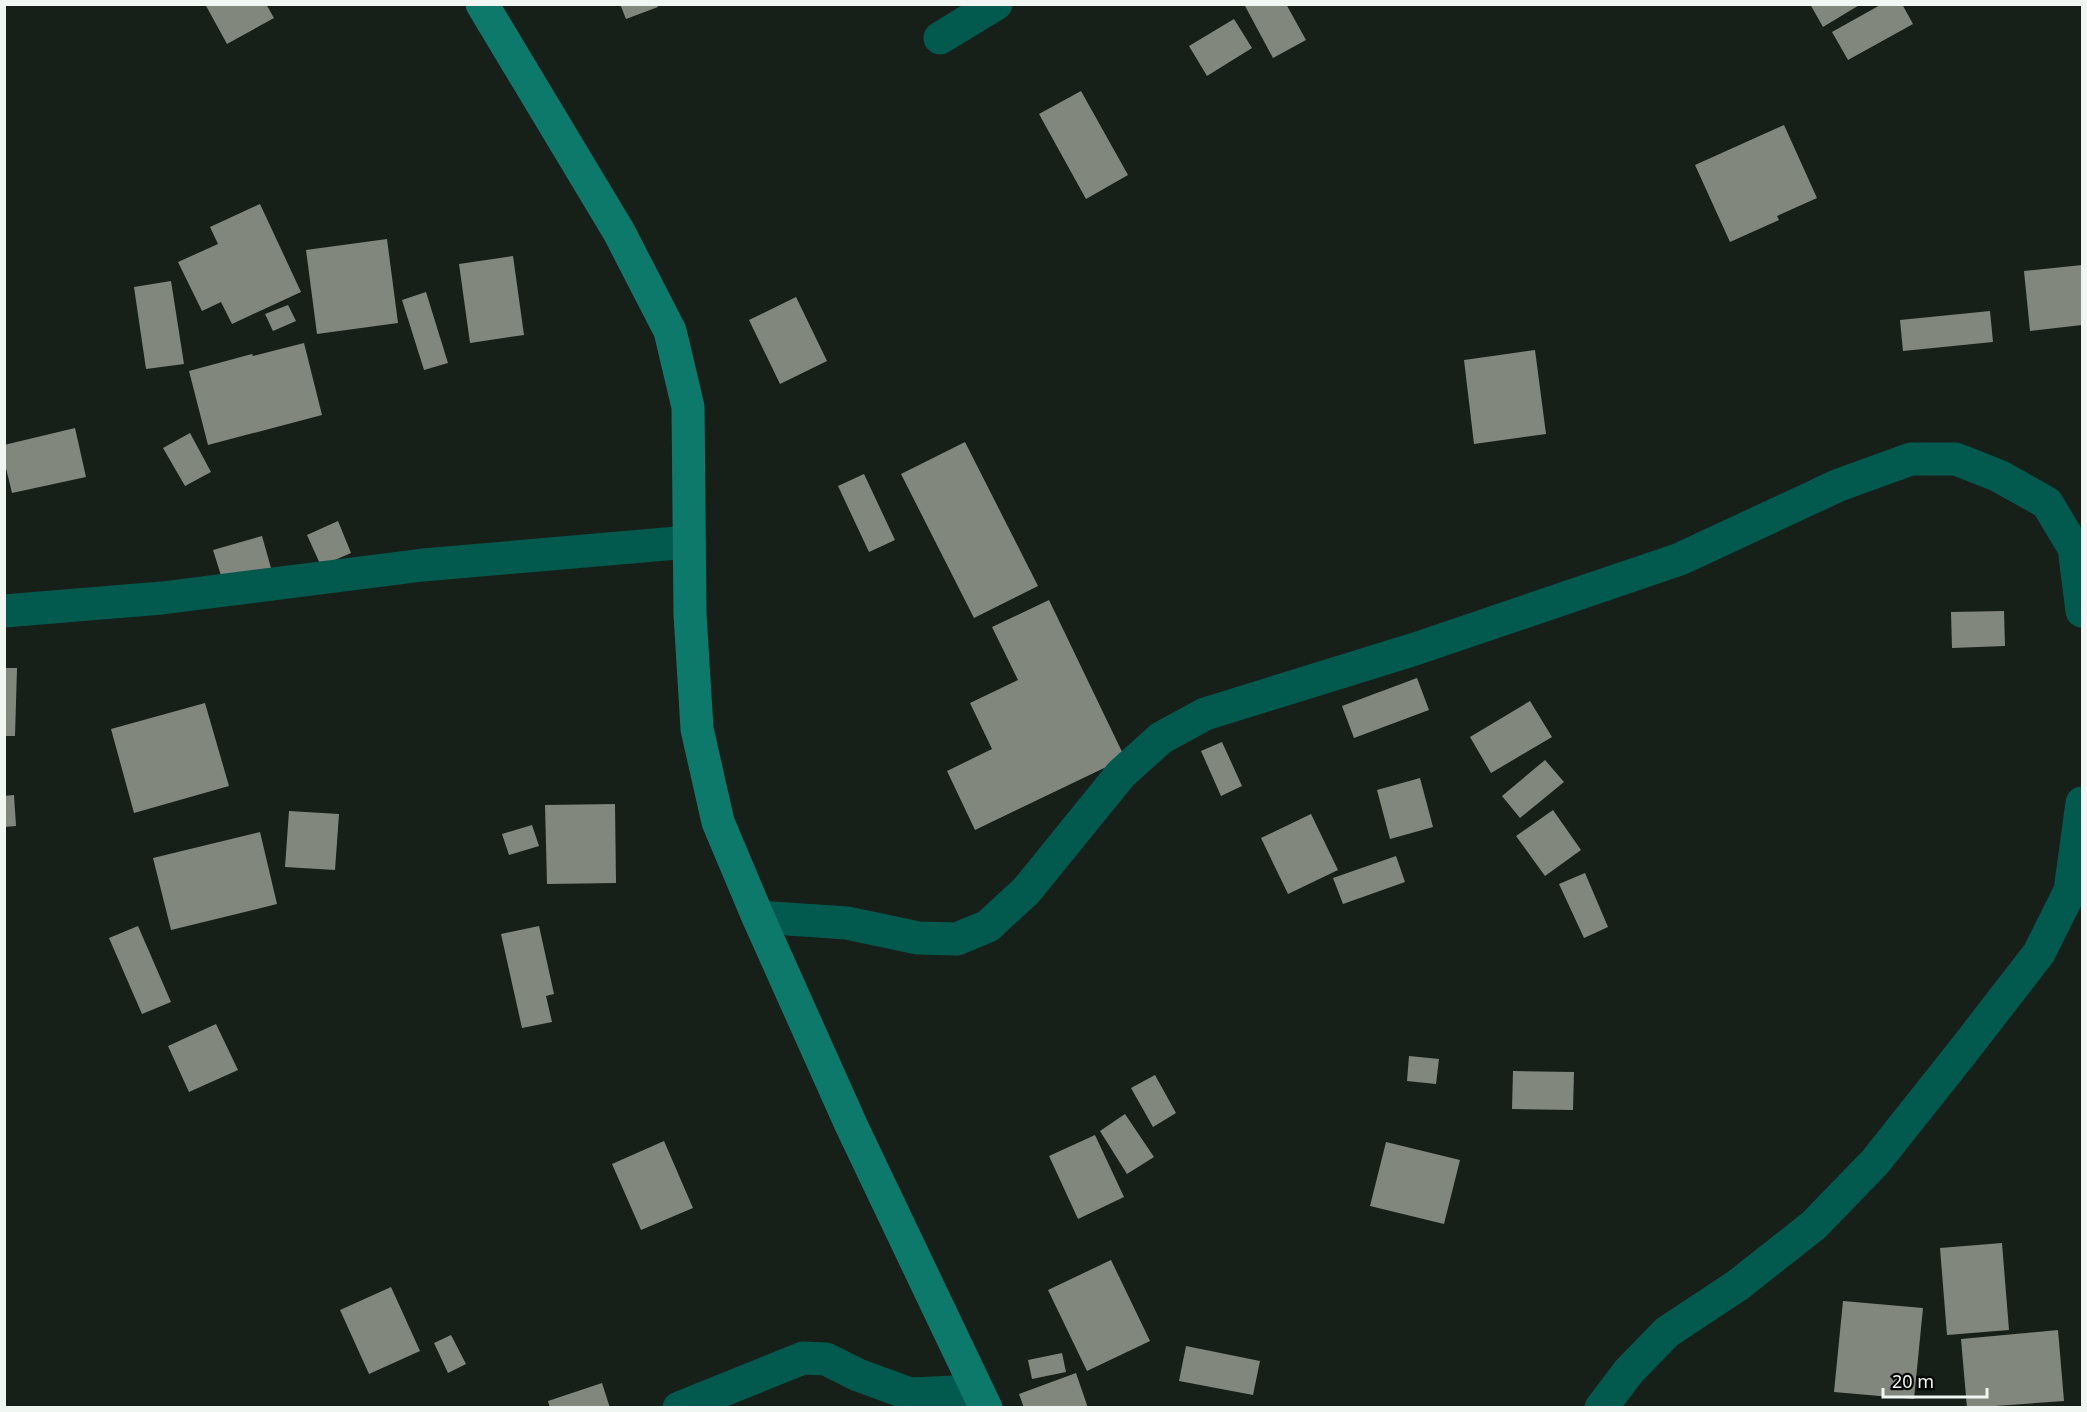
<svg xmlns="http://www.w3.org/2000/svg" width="2087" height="1412" font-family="'Noto Sans',sans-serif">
<rect width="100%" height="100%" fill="#171f19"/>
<g fill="#82877d">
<polygon points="205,4 266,4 274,18 227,44"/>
<polygon points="620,4 657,4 658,7 626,19"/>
<polygon points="1244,4 1286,4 1306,40 1273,58"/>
<polygon points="1810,4 1861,4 1823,27"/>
<polygon points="1882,4 1902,4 1913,24 1848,60 1832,32"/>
<polygon points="1234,19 1252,48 1207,76 1189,46"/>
<polygon points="1081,91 1128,175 1086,199 1039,114"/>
<polygon points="1784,125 1817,198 1777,216 1779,220 1730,242 1695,165"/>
<polygon points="260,204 301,292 232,324 221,302 202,311 178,262 218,244 210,227"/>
<polygon points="387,239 398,323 317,334 306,250"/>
<polygon points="513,256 524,335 470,343 459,264"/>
<polygon points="2082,265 2082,325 2030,331 2024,271"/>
<polygon points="171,281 184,364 146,369 134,287"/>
<polygon points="426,292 448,363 424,370 402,300"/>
<polygon points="796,297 827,361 780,384 749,320"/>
<polygon points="288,305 296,321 273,331 265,314"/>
<polygon points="1990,311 1993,342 1903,351 1900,320"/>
<polygon points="304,343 322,415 208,445 189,371 252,354 253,356"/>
<polygon points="1535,350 1546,434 1474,444 1464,360"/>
<polygon points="75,428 86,477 12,493 4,460 4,445"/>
<polygon points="190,433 211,472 185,486 163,448"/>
<polygon points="965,442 1038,586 974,618 901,474"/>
<polygon points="864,474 895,540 869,552 838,486"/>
<polygon points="338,521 351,553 321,566 307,535"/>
<polygon points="262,536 271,568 223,582 213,550"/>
<polygon points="1049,600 1125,758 975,830 947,771 992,749 970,703 1018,680 992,627"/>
<polygon points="2004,611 2005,646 1952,648 1951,612"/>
<polygon points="4,668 17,668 15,736 4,736"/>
<polygon points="1417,678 1429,710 1354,738 1342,706"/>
<polygon points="1530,701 1552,737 1491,773 1470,737"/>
<polygon points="205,703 229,786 134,813 111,729"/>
<polygon points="1222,742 1242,786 1221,796 1201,751"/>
<polygon points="1545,760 1564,782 1520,818 1502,796"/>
<polygon points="1420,778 1433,827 1390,839 1377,790"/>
<polygon points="14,795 16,826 4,827 4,796"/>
<polygon points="615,804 616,883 547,884 545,805"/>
<polygon points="1553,810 1581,850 1545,876 1516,836"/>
<polygon points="289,811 339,814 335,870 285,867"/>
<polygon points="1311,814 1338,870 1288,894 1261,838"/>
<polygon points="532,825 539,846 509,855 502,834"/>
<polygon points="260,832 277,904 171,930 153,858"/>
<polygon points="1396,856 1405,882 1343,904 1333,878"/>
<polygon points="1585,873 1608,927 1584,938 1559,884"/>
<polygon points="138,926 171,1002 142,1014 109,938"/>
<polygon points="539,926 554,994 546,996 552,1022 522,1028 501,934"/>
<polygon points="216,1024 238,1070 189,1092 168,1046"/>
<polygon points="1409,1056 1439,1059 1436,1084 1407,1081"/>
<polygon points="1513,1071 1574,1072 1573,1110 1512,1109"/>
<polygon points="1155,1075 1176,1113 1153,1127 1131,1088"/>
<polygon points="1125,1114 1154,1157 1127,1174 1100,1131"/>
<polygon points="1095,1135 1124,1197 1078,1219 1049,1156"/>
<polygon points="664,1141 693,1208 641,1230 612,1164"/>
<polygon points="1386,1142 1460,1160 1444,1224 1370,1206"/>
<polygon points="2002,1243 2009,1330 1947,1335 1940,1248"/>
<polygon points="1111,1260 1150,1341 1087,1371 1048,1290"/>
<polygon points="391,1287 420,1351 369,1374 340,1310"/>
<polygon points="1843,1301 1923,1308 1914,1399 1834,1392"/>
<polygon points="2058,1330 2064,1401 1967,1408 1961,1339"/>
<polygon points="451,1335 466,1364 448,1373 434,1343"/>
<polygon points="1186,1346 1260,1361 1253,1395 1179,1381"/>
<polygon points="1062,1353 1066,1372 1032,1379 1028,1360"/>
<polygon points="1076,1373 1088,1408 1024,1408 1019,1394"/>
<polygon points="602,1383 610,1408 550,1408 548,1401"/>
</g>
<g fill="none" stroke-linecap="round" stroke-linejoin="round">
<g stroke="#025a4f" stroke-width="33">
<polyline points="940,38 996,4"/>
<polyline points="4,611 162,598 423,565 689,542"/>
<polyline points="758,917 847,923 918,938 957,939 988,926 1026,891 1121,774 1161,738 1205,714 1415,649 1680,559 1839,485 1911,459 1956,459 1999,476 2047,503 2074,548 2082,611"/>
<polyline points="679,1408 803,1358 826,1359 858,1375 910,1394 977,1391"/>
<polyline points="1601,1408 1629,1371 1667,1332 1738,1285 1814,1225 1875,1162 1964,1050 2039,953 2070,891 2082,803"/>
</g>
<polyline stroke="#0c796b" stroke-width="33" points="482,4 619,232 670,331 688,407 690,614 697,729 718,822 758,917 852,1127 986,1408"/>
</g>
<rect width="2087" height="1412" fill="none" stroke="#f0f6f2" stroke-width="12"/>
<path d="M1883 1388v9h104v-9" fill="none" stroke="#f0f6f2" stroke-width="3"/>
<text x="1892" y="1388" font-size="18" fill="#f0f6f2" stroke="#050806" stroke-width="4.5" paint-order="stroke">20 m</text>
</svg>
